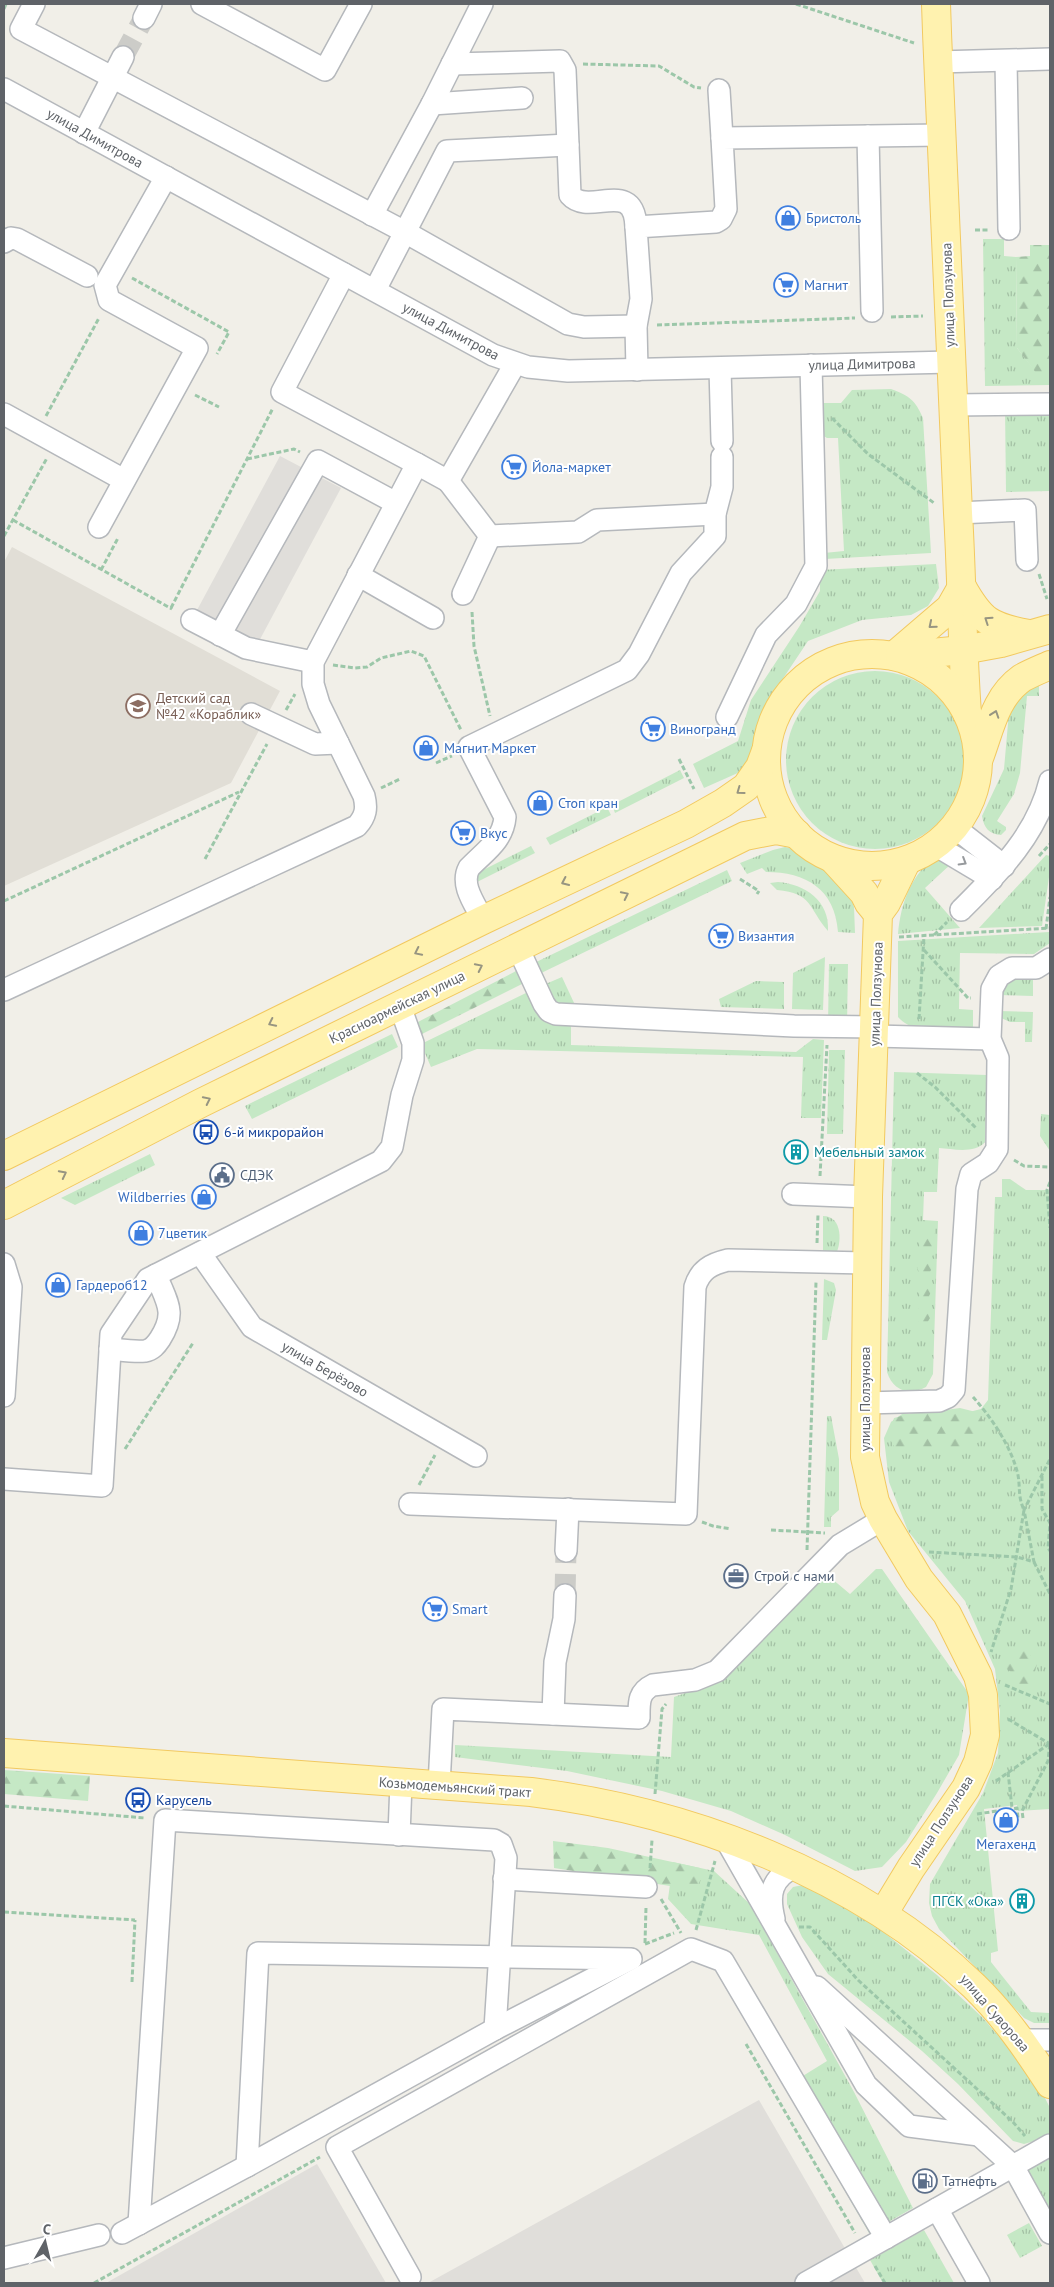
<svg xmlns="http://www.w3.org/2000/svg" width="1054" height="2287" font-family="'PT Sans',sans-serif">
<defs>
<pattern id="grass-tufts" width="24" height="20" patternUnits="userSpaceOnUse" patternTransform="scale(1.25)"><rect width="24" height="20" fill="#c5e8c5"/><path d="M3 7l-1-3M5 7V3M7 7l1-3M15 17l-1-3M17 17v-4M19 17l1-3" fill="none" stroke="#a3c0a4"/></pattern>
<pattern id="forest-firs" width="22" height="20" patternUnits="userSpaceOnUse" patternTransform="scale(1.25)"><rect width="22" height="20" fill="#c5e8c5"/><path d="M5 1l3.5 6h-7zM16 11l3.5 6h-7z" fill="#a3c0a4"/></pattern>
</defs>
<rect width="100%" height="100%" fill="#f1efe8"/>
<g fill="#e0deda">
<polygon points="280,456 341,488 258,643 196,612"/>
<polygon points="759,2100 865,2283 428,2283"/>
<polygon points="317,2164 386,2283 106,2283"/>
</g>
<polygon fill="#e1ded6" points="12,547 280,691 231,783 4,886 4,562"/>
<g fill="url(#grass-tufts)">
<polygon points="983,239 1004,239 1004,256 1016,257 1017,348 1036,372 1050,373 1050,385 985,386"/>
<path d="M891 389C910 396 915 400 923 418L931 553 825 559 824 553 844 551 838 438H827L817 432V403H841L852 390Z"/>
<polygon points="1005,407 1050,407 1050,491 1006,492"/>
<polygon points="936,564 939,588 928,606 911,615 862,620 808,641 784,677 767,709 752,758 740,772 704,788 693,764 738,741 751,700 799,627 820,591 820,570"/>
<circle cx="875" cy="760" r="89"/>
<path d="M1039 671V696H1027L1020 773 1014 794 997 821 1006 827V830L1001 835C989 834 984 828 982 816L1004 769 1009 712Z"/>
<polygon points="680,770 684,778 615,813 612,805"/>
<polygon points="607,807 611,815 550,845 546,838"/>
<polygon points="531,846 535,853 477,882 473,875"/>
<path d="M785 847 806 852 821 860 850 893 854 907 855 933 838 932C835 889 806 872 766 872L762 868 747 874 740 863 773 850Z"/>
<path d="M938 855 952 863 925 888 960 928 898 934C901 902 911 874 938 855Z"/>
<polygon points="1046,855 1050,856 1050,870 1042,926 979,928"/>
<polygon points="727,870 732,881 535,976 530,965"/>
<path d="M778 882C805 884 830 901 828 931 808 908 813 893 777 890L770 883Z"/>
<path d="M1050 927V943L1034 954 960 953 959 1009 973 1010V1031C949 1030 915 1036 898 1017V941L1049 932Z"/>
<polygon points="825,957 823,1010 792,1009 793,973"/>
<polygon points="829,964 848,964 847,1026 828,1025"/>
<polygon points="562,977 575,1005 554,1005 541,986"/>
<polygon points="1016,978 1033,978 1033,996 997,995 1002,985"/>
<polygon points="756,981 784,982 784,1009 721,1007 719,999"/>
<polygon points="530,991 571,1020 571,1045 796,1052 813,1039 824,1040 821,1118 801,1118 803,1057 477,1049 431,1067 421,1044"/>
<polygon points="998,1011 1033,1012 1032,1042 1025,1042 1025,1022 1010,1022 999,1017"/>
<polygon points="392,1034 398,1047 252,1119 245,1106"/>
<polygon points="829,1050 845,1050 843,1134 827,1134"/>
<path d="M894 1072 987 1075 985 1142C975 1154 953 1149 939 1148L937 1192H924L923 1220 938 1221 933 1374 926 1387C909 1396 893 1391 887 1372Z"/>
<polygon points="1041,1114 1050,1115 1050,1151 1040,1136"/>
<polygon points="150,1154 155,1165 75,1205 61,1198"/>
<polygon points="1002,1179 1010,1179 1026,1190 1050,1190 1050,1809 1018,1811 1017,1805 984,1809 998,1951 991,1953 991,1962 1031,2012 1050,2013 1050,2023 1034,2023 1024,2018 939,1929 932,1916 929,1903 930,1884 983,1793 998,1753 1000,1711 995,1669 965,1601 908,1531 889,1482 884,1438 891,1422 902,1414 969,1412 981,1409 988,1400 995,1197 1002,1197"/>
<path d="M823 1216C843 1216 842 1244 835 1256L823 1261Z"/>
<polygon points="824,1279 834,1283 836,1290 827,1340 822,1340"/>
<polygon points="827,1416 831,1416 839,1459 839,1510 831,1517 831,1527 824,1527"/>
<polygon points="876,1569 882,1569 969,1694 959,1755 937,1793 906,1842 882,1867 855,1871 785,1835 731,1811 662,1791 567,1771 455,1757 455,1745 671,1757 674,1697 719,1681 825,1573 850,1594"/>
<polygon points="673,1862 714,1871 750,1904 854,2092 913,2208 869,2233 785,2087 827,2061 759,1935 691,1924 668,1899"/>
<polygon points="803,1885 828,1895 881,1930 937,1975 983,2018 1013,2053 1044,2096 1050,2108 1050,2132 1045,2138 1024,2144 1013,2141 958,2084 922,2051 828,1974 802,1937 787,1904 787,1894 793,1887"/>
<polygon points="1050,2151 1050,2213 1024,2167"/>
<polygon points="1029,2223 1042,2246 1020,2258 1007,2235"/>
<polygon points="924,2230 954,2283 883,2283 870,2260"/>
</g>
<g fill="url(#forest-firs)">
<polygon points="1030,245 1050,245 1050,373 1036,373 1017,348 1016,257 1030,256"/>
<polygon points="520,969 526,982 422,1034 416,1023"/>
<polygon points="924,1225 932,1225 935,1229 934,1236 931,1238 933,1244 931,1249 933,1255 929,1262 932,1268 929,1274 932,1281 929,1285 932,1290 929,1296 931,1302 928,1309 930,1318 927,1323 922,1324 917,1321 916,1316 919,1307 916,1303 920,1295 916,1289 920,1283 918,1280 920,1274 917,1268 921,1262 918,1254 920,1247 918,1240 921,1238 920,1227"/>
<path d="M960 1408 976 1412 983 1420 979 1430 982 1438C970 1453 962 1447 946 1449 942 1449 939 1452 935 1452 922 1451 909 1448 896 1450L891 1441 894 1434 891 1427 894 1418 920 1411 931 1412Z"/>
<polygon points="1026,1649 1037,1664 1034,1675 1037,1678 1037,1683 1022,1689 1009,1683 1006,1674 1012,1673 1005,1667 1005,1659"/>
<polygon points="4,1770 90,1776 88,1801 4,1794"/>
<polygon points="553,1841 608,1848 700,1868 703,1874 696,1890 554,1868"/>
</g>
<g fill="none" stroke-linecap="round" stroke-linejoin="round">
<g stroke="#ccccc8" stroke-width="21" stroke-dasharray="21 11" stroke-linecap="butt">
<polyline points="123,57 144,18"/>
<polyline points="565,1595 566,1551"/>
</g>
<g stroke="#b5b8bc" stroke-width="24">
<g id="minor">
<polyline points="34,4 21,29 405,232 568,324 584,327 636,326"/>
<polyline points="202,4 325,70 361,4"/>
<polyline points="144,18 151,4"/>
<polyline points="1006,61 1009,229"/>
<polyline points="938,62 1050,59"/>
<path d="M452 64 560 61 565 70 570 195C589 217 634 177 636 227"/>
<polyline points="4,89 493,355 528,367 568,371 951,362"/>
<polyline points="719,90 722,138"/>
<polyline points="432,104 522,98"/>
<polyline points="84,133 123,57"/>
<polyline points="868,136 872,311"/>
<polyline points="372,215 432,104 482,4"/>
<polyline points="4,242 11,238 17,239 87,276"/>
<polyline points="375,290 447,151 568,145"/>
<polyline points="720,368 722,441"/>
<polyline points="637,370 636,326 641,299 636,227 716,222 721,219 726,209 722,138 941,135"/>
<polyline points="953,405 1050,404"/>
<polyline points="4,414 124,480"/>
<polyline points="417,464 448,481 515,364"/>
<polyline points="448,481 490,536 578,532 597,520 715,514"/>
<polyline points="958,513 1025,510 1027,560"/>
<polyline points="99,527 197,348 109,300 105,285 166,177"/>
<polyline points="358,575 433,618"/>
<polyline points="463,594 490,536"/>
<polyline points="192,620 246,648 313,662"/>
<polyline points="220,635 318,461 396,503"/>
<polyline points="251,714 315,744 338,743"/>
<polyline points="727,717 766,635 796,604 816,566 811,365"/>
<polyline points="954,827 1004,866"/>
<polyline points="935,845 992,879"/>
<path d="M961 910C999 872 1037 835 1050 781"/>
<path d="M483 920C475 904 460 885 469 868 484 852 503 841 505 817L469 747 627 670 639 654 681 573 715 536V514L722 487V457"/>
<polyline points="518,948 544,1004 549,1011 556,1014 794,1026 876,1027"/>
<path d="M4 990 357 826C366 816 367 808 364 796L319 704 313 684V662L417 464 282 392 344 274"/>
<polyline points="875,1036 990,1039"/>
<polyline points="793,1194 868,1197"/>
<polyline points="200,1253 252,1327 476,1456"/>
<polyline points="4,1264 11,1287 4,1396"/>
<path d="M110 1349C121 1350 134 1352 145 1351 152 1350 156 1345 160 1339 177 1312 167 1303 156 1275"/>
<polyline points="865,1403 939,1401 948,1397 954,1390 967,1189 971,1174 988,1163 997,1149 998,1058 990,1039 992,989 999,976 1012,968 1036,968 1050,959"/>
<polyline points="4,1479 102,1486 111,1334 148,1279 381,1161 392,1147 402,1095 413,1060 413,1043 400,1006"/>
<path d="M410 1504 686 1514 695 1287C700 1270 711 1264 728 1260L866 1263"/>
<polyline points="566,1551 568,1509"/>
<polyline points="553,1714 555,1662 564,1619 565,1595"/>
<path d="M439 1785 443 1709 639 1718C639 1703 638 1692 653 1685L695 1680 717 1671 840 1545 883 1519"/>
<polyline points="399,1835 401,1783"/>
<polyline points="725,1838 866,2085 909,2126 979,2135"/>
<polyline points="504,1879 646,1887"/>
<path d="M774 1919C768 1894 771 1878 796 1866"/>
<polygon points="258,1953 631,1959 495,2029 247,2166"/>
<polyline points="817,1987 1013,2166 1050,2233"/>
<polyline points="1021,2040 1050,2040"/>
<polyline points="937,2209 979,2283"/>
<polyline points="139,2224 165,1820 494,1840 501,1844 506,1858 495,2029"/>
<polyline points="122,2233 247,2166"/>
<polyline points="4,2258 99,2235"/>
<polyline points="410,2277 337,2147 691,1949 723,1961 886,2238"/>
<polyline points="806,2283 1050,2145"/>
</g>
</g>
<g stroke="#f2c960" stroke-width="30">
<g id="major">
<path d="M936 4C942 174 950 344 958 513 962 580 962 647 967 713"/>
<path d="M962 587C981 621 990 627 1029 634"/>
<circle cx="872" cy="760" r="106"/>
<polyline points="894,656 950,608 962,587"/>
<polyline points="900,656 963,650 1001,643 1050,629"/>
<path d="M979 758C990 729 995 697 1022 678 1031 673 1041 669 1050 665"/>
<polyline points="833,859 864,893 869,903 878,914"/>
<polyline points="4,1156 483,920 686,824 723,803 746,787 760,767 766,751"/>
<polyline points="4,1205 201,1103 745,836 776,830 797,834"/>
<path d="M4 1753 531 1792C688 1811 859 1875 974 1986 1004 2015 1028 2050 1050 2084"/>
<polyline points="883,1914 911,1868 966,1788 978,1762 985,1735 983,1695 978,1676 947,1614 919,1579 883,1519 875,1502 865,1457 868,1197 878,914 886,903 906,862"/>
</g>
</g>
<g stroke="#9cc7a9" stroke-width="3" stroke-dasharray="5 2.5" stroke-linecap="butt">
<polyline points="796,4 914,43"/>
<polyline points="4,9 6,4"/>
<polyline points="583,64 659,66 694,87 701,88"/>
<polyline points="975,230 989,230"/>
<polyline points="132,278 229,332 217,354"/>
<polyline points="891,317 923,316"/>
<polyline points="657,325 855,318"/>
<polyline points="195,395 219,407"/>
<polyline points="46,416 99,318"/>
<polyline points="832,418 868,454 934,503"/>
<polyline points="247,459 294,449 300,452"/>
<polyline points="13,520 172,609"/>
<polyline points="4,536 47,458"/>
<polyline points="101,570 118,538"/>
<polyline points="1039,574 1047,599"/>
<polyline points="171,608 273,408"/>
<polyline points="472,612 474,646 490,716"/>
<polyline points="333,665 355,668 367,667 381,658 411,651 424,656 461,730"/>
<polyline points="286,710 295,694"/>
<polyline points="679,759 694,789"/>
<polyline points="436,763 452,756"/>
<polyline points="381,788 400,779"/>
<polyline points="1039,856 1050,844"/>
<polyline points="205,859 267,744"/>
<polyline points="740,879 759,891 757,894"/>
<polyline points="4,901 239,792"/>
<polyline points="1046,929 1050,897"/>
<polyline points="934,935 947,922"/>
<polyline points="899,937 1050,928"/>
<polyline points="924,950 968,998 971,998"/>
<polyline points="919,1019 924,936"/>
<polyline points="917,1073 935,1087 977,1129"/>
<polyline points="1014,1160 1024,1166 1050,1167"/>
<polyline points="820,1176 827,1045"/>
<polyline points="1050,1182 1047,1190 1050,1228"/>
<polyline points="817,1243 818,1214"/>
<path d="M973 1397C991 1417 1010 1445 1017 1471 1021 1485 1017 1495 1024 1510L1011 1589 991 1652"/>
<polyline points="125,1449 193,1343"/>
<polyline points="1042,1476 1042,1509 1050,1523 1048,1548 1050,1551"/>
<polyline points="419,1485 435,1455"/>
<polyline points="702,1522 713,1526 731,1529"/>
<polyline points="771,1530 825,1533"/>
<polyline points="807,1550 816,1282"/>
<polyline points="929,1552 1017,1557 1034,1562 1024,1510 1050,1459"/>
<polyline points="1034,1562 1050,1594"/>
<polyline points="1005,1685 1050,1704"/>
<polyline points="1008,1719 1050,1744"/>
<polyline points="1008,1772 1012,1808"/>
<polyline points="996,1781 1049,1744"/>
<polyline points="655,1794 662,1709 666,1704"/>
<polyline points="4,1806 145,1818"/>
<polyline points="977,1814 1017,1808 1018,1818"/>
<polyline points="1023,1818 1022,1811 1048,1761 1050,1741"/>
<polyline points="650,1868 652,1840"/>
<polyline points="661,1899 681,1933"/>
<polyline points="4,1912 135,1920"/>
<polyline points="799,1927 810,1927 858,1980 1013,2122 1025,2136"/>
<polyline points="696,1930 715,1861"/>
<polyline points="645,1943 646,1907"/>
<polyline points="645,1944 674,1933"/>
<polyline points="132,1982 135,1920"/>
<polyline points="746,2044 855,2233"/>
<polyline points="875,2266 885,2283"/>
<polyline points="94,2283 320,2157"/>
</g>
<use href="#minor" stroke="#fff" stroke-width="21"/>
<use href="#major" stroke="#fff2af" stroke-width="28"/>
</g>
<defs><path id="oneway-chevron" d="M-2-3.5L2.5 0L-2 3.5" fill="none" stroke-width="1.6" stroke-linecap="round" stroke-linejoin="round" transform="scale(1.25)"/></defs>
<g stroke="#979581">
<use href="#oneway-chevron" transform="translate(988 620) rotate(-146)"/>
<use href="#oneway-chevron" transform="translate(932 625) rotate(140)"/>
<use href="#oneway-chevron" transform="translate(995 714) rotate(-71)"/>
<use href="#oneway-chevron" transform="translate(740 791) rotate(144)"/>
<use href="#oneway-chevron" transform="translate(565 882) rotate(155)"/>
<use href="#oneway-chevron" transform="translate(625 895) rotate(-26)"/>
<use href="#oneway-chevron" transform="translate(418 952) rotate(154)"/>
<use href="#oneway-chevron" transform="translate(479 967) rotate(-26)"/>
<use href="#oneway-chevron" transform="translate(272 1023) rotate(154)"/>
<use href="#oneway-chevron" transform="translate(207 1100) rotate(-26)"/>
<use href="#oneway-chevron" transform="translate(63 1174) rotate(-27)"/>
</g>
<use stroke="#979a9d" href="#oneway-chevron" transform="translate(963 862) rotate(31)"/>
<defs>
<g id="shop-ring" transform="scale(1.25)"><circle r="9.5" fill="#fff" stroke="#3f7fe0" stroke-width="1.5"/><path d="M-5-2.5h2.3a2.7 3.5 0 0 1 5.4 0H5L5.5 6h-11ZM-1.5-2.5h3a1.5 2.3 0 0 0-3 0Z" fill="#3f7fe0"/></g>
<g id="supermarket-ring" transform="scale(1.25)"><circle r="9.5" fill="#fff" stroke="#3f7fe0" stroke-width="1.5"/><path d="M-6-5.5h2.5l.6 2H6L4.5 2H-2.5L-4.4-4H-6ZM-1.5 3.2a1.3 1.3 0 1 0 .1 0ZM3 3.2a1.3 1.3 0 1 0 .1 0Z" fill="#3f7fe0"/></g>
<g id="school-ring" transform="scale(1.25)"><circle r="9.5" fill="#fff" stroke="#8d6e63" stroke-width="1.5"/><path d="M0-5L7-2L0 1L-7-2ZM-4 1L0 2.5L4 1V4Q0 6-4 4Z" fill="#8d6e63"/></g>
<g id="bus-ring" transform="scale(1.25)"><circle r="9.5" fill="#fff" stroke="#1a4fb4" stroke-width="1.5"/><path d="M-5-6H5V4H4V6H2V4H-2V6H-4V4H-5ZM-3.5-4V0h7V-4ZM-3.5 1.2v1.5H-2V1.2ZM2 1.2v1.5H3.5V1.2Z" fill="#1a4fb4"/></g>
<g id="building-ring" transform="scale(1.25)"><circle r="9.5" fill="#fff" stroke="#0f9aa8" stroke-width="1.5"/><path d="M-4-6H4V6H1V3H-1V6H-4ZM-2.5-4.3h1.7v1.8h-1.7ZM.8-4.3h1.7v1.8H.8ZM-2.5-1h1.7V.8h-1.7ZM.8-1h1.7V.8H.8Z" fill="#0f9aa8"/></g>
<g id="civic-ring" transform="scale(1.25)"><circle r="9.5" fill="#fff" stroke="#5c6f8a" stroke-width="1.5"/><path d="M-.6-6.5H3V-4.5H.6V-3L4-1V1h2V6H-6V1h2V-1L-.6-3ZM-1.2 2.5V6h2.4V2.5Z" fill="#5c6f8a"/></g>
<g id="office-ring" transform="scale(1.25)"><circle r="9.5" fill="#fff" stroke="#5c6f8a" stroke-width="1.5"/><path d="M-6-3h4V-5.5h4V-3h4V5H-6ZM-1-4.5V-3h2v-1.5ZM-6 0V1H6V0Z" fill="#5c6f8a"/></g>
<g id="fuel-ring" transform="scale(1.25)"><circle r="9.5" fill="#fff" stroke="#5c6f8a" stroke-width="1.5"/><path d="M-5.5-6h7V0h2V4h1.3V-2.5L3-4.5l.8-.8L6-3V5H2.5V1h-1V6h-7ZM-4.2-4.7v3.2H.2V-4.7Z" fill="#5c6f8a"/></g>
</defs>
<g fill-rule="evenodd">
<use href="#shop-ring" x="788" y="218"/>
<use href="#supermarket-ring" x="786" y="285"/>
<use href="#supermarket-ring" x="514" y="467"/>
<use href="#school-ring" x="138" y="706"/>
<use href="#supermarket-ring" x="653" y="729"/>
<use href="#shop-ring" x="426" y="748"/>
<use href="#shop-ring" x="540" y="803"/>
<use href="#supermarket-ring" x="463" y="833"/>
<use href="#supermarket-ring" x="721" y="936"/>
<use href="#bus-ring" x="206" y="1132"/>
<use href="#building-ring" x="796" y="1152"/>
<use href="#civic-ring" x="222" y="1175"/>
<use href="#shop-ring" x="204" y="1197"/>
<use href="#shop-ring" x="141" y="1233"/>
<use href="#shop-ring" x="58" y="1285"/>
<use href="#office-ring" x="736" y="1576"/>
<use href="#supermarket-ring" x="435" y="1609"/>
<use href="#bus-ring" x="138" y="1800"/>
<use href="#shop-ring" x="1006" y="1820"/>
<use href="#building-ring" x="1022" y="1901"/>
<use href="#fuel-ring" x="925" y="2181"/>
</g>
<g text-anchor="middle" stroke-width="4" stroke-linejoin="round" paint-order="stroke">
<g font-size="14" fill="#5f6368" stroke="#fff">
<text transform="translate(95 138) rotate(29)" y="5">улица Димитрова</text>
<text transform="translate(948 295) rotate(-92)" y="5">улица Ползунова</text>
<text transform="translate(451 331) rotate(28)" y="5">улица Димитрова</text>
<text transform="translate(862 364) rotate(-1)" y="5">улица Димитрова</text>
<text transform="translate(876 994) rotate(-88)" y="5">улица Ползунова</text>
<text transform="translate(397 1007) rotate(-26)" y="5">Красноармейская улица</text>
<text transform="translate(325 1369) rotate(30)" y="5">улица Берёзово</text>
<text transform="translate(865 1399) rotate(-90)" y="5">улица Ползунова</text>
<text transform="translate(455 1787) rotate(4)" y="5">Козьмодемьянский тракт</text>
<text transform="translate(941 1821) rotate(-57)" y="5">улица Ползунова</text>
<text transform="translate(995 2013) rotate(49)" y="5">улица Суворова</text>
</g>
<g font-size="14" fill="#366cbe" stroke="#fff" text-anchor="start">
<text x="806" y="223">Бристоль</text>
<text x="804" y="290">Магнит</text>
<text x="532" y="472">Йола-маркет</text>
<text x="670" y="734">Виногранд</text>
<text x="444" y="753">Магнит Маркет</text>
<text x="558" y="808">Стоп кран</text>
<text x="480" y="838">Вкус</text>
<text x="738" y="941">Византия</text>
<text x="186" y="1202" text-anchor="end">Wildberries</text>
<text x="158" y="1238">7цветик</text>
<text x="76" y="1290">Гардероб12</text>
<text x="452" y="1614">Smart</text>
<text x="1006" y="1849" text-anchor="middle">Мегахенд</text>
</g>
<g font-size="14" fill="#785e54" stroke="#fff" text-anchor="start">
<text x="156" y="703">Детский сад<tspan x="156" dy="16">№42 «Кораблик»</tspan></text>
</g>
<g font-size="14" fill="#164399" stroke="#fff" text-anchor="start">
<text x="224" y="1137">6-й микрорайон</text>
<text x="156" y="1805">Карусель</text>
</g>
<g font-size="14" fill="#0d838f" stroke="#fff" text-anchor="start">
<text x="814" y="1157">Мебельный замок</text>
<text x="1004" y="1906" text-anchor="end">ПГСК «Ока»</text>
</g>
<g font-size="14" fill="#4e5e75" stroke="#fff" text-anchor="start">
<text x="240" y="1180">СДЭК</text>
<text x="754" y="1581">Строй с нами</text>
<text x="942" y="2186">Татнефть</text>
</g>
</g>
<rect width="1054" height="2287" fill="none" stroke="#5f6368" stroke-width="10"/>
<g transform="translate(45 2242) rotate(8)" stroke="#ffffff" stroke-width="4" paint-order="stroke">
<path d="M0-4L9 19L0 12L-9 19Z" fill="#5f6368"/>
<text y="-8" font-size="14" font-weight="bold" text-anchor="middle" fill="#5f6368">С</text>
</g>
</svg>
